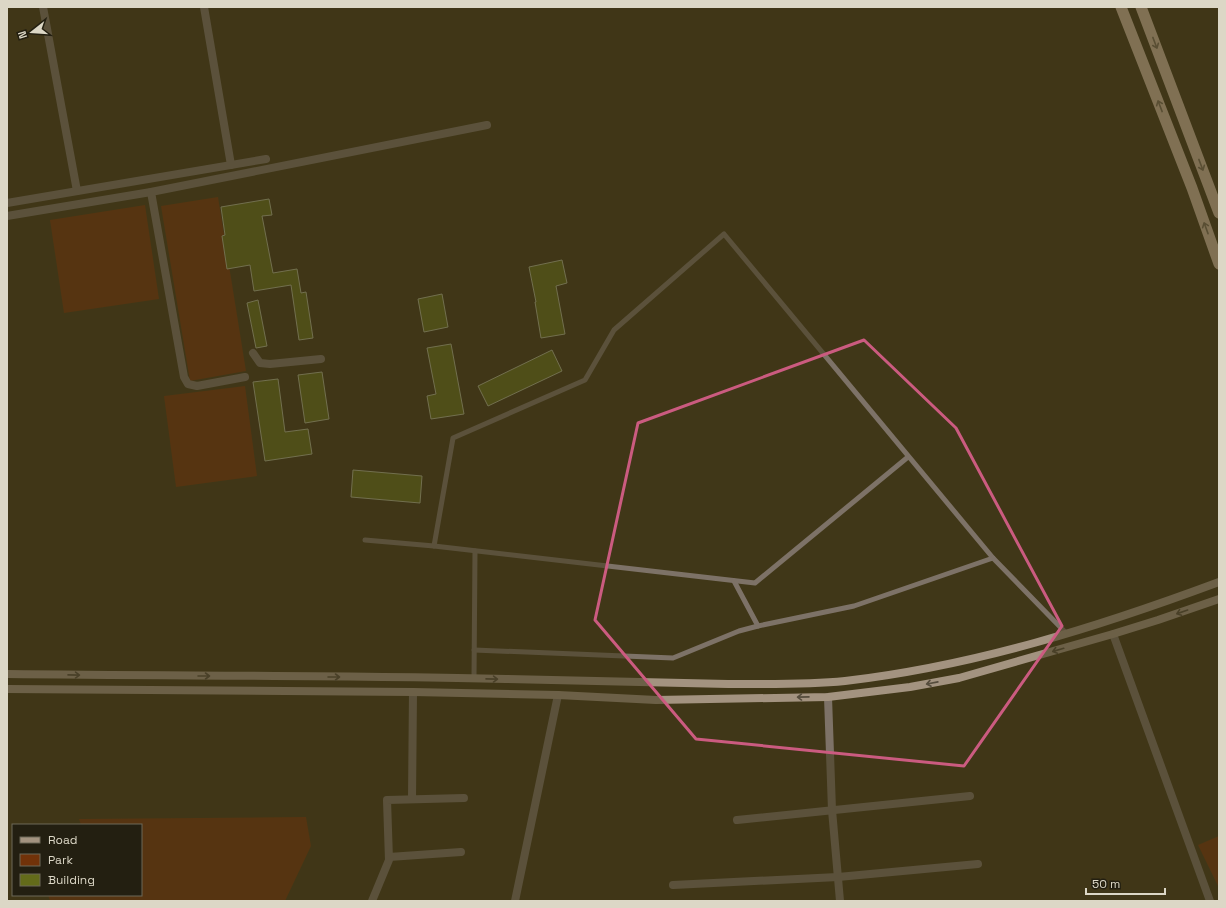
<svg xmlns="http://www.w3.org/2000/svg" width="1226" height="908" font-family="'Space Grotesk',sans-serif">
<rect width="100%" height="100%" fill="#403718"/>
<g fill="#713209">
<polygon points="218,197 246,371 190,381 161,206"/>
<polygon points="145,205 159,299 64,313 50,220"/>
<polygon points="245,386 257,476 176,487 164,396"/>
<polygon points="306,817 311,846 285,901 50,901 48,895 141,895 141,825 81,825 79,819"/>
<polygon points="1219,836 1219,888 1198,845"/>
</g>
<g fill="#636b1a" stroke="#aeb390">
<polygon points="269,199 272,215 262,216 273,273 297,269 301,293 306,292 313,338 299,340 291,285 254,291 250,265 227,269 222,236 225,235 221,207"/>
<polygon points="562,260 567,283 556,286 565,334 541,338 535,302 536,302 529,267"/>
<polygon points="442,294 448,327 424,332 418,299"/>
<polygon points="258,300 267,346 256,348 247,303"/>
<polygon points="451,344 464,414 431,419 427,396 436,394 427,348"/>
<polygon points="552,350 562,371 488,406 478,386"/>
<polygon points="322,372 329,419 305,423 298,375"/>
<polygon points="278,379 285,432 308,429 312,454 265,461 253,382"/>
<polygon points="353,470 422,476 420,503 351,497"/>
</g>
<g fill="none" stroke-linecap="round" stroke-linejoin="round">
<g stroke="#7d7267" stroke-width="5">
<polyline points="365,540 434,546 755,583 908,457"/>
<polyline points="434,546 453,438 585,380 614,330 724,234 993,558 1067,634"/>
<polyline points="734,581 758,626"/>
<polyline points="474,650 673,658 739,631 758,626 854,606 993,558"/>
<polyline points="474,678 475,551"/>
</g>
<g stroke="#7d7267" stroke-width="8">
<polyline points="43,7 77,191"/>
<polyline points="204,7 231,165"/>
<polyline points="151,192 184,377 188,384 197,386 245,377"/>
<polyline points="7,203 266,159"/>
<polyline points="7,216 151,192 487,125"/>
<polyline points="253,353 260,363 270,364 321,359"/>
<polyline points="1113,634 1210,901"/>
<polyline points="828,697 832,810 840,901"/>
<polyline points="412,799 413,692"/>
<polyline points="737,820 970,796"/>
<polyline points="389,857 461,852"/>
<polyline points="673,885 838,877 978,864"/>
<polyline points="372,901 389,860 387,800 464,798"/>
<polyline points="515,901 558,695"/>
</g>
<g stroke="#a39380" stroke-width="8">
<path d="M7 674C173 676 340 675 506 679 580 681 654 683 728 684 767 684 806 685 845 681 974 666 1098 627 1219 582"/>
<polyline points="7,689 413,692 558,695 656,700 828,697 910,687 959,678 1113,634 1158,620 1219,599"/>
</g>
<g stroke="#ceb79c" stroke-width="11">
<polyline points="1121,7 1192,188 1219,264"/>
<polyline points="1141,7 1219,213"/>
</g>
</g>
<defs><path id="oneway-shaft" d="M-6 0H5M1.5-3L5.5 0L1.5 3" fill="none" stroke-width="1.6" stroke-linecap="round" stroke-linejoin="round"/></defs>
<g stroke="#786b56">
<use href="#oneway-shaft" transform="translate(1155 43) rotate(69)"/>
<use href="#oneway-shaft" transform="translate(1160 106) rotate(-111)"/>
<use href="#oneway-shaft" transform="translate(1201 165) rotate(69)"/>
<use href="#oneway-shaft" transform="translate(1206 228) rotate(-110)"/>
</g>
<g stroke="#564d3d">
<use href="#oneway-shaft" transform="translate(1182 612) rotate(161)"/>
<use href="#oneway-shaft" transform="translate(1058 650) rotate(164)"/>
<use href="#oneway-shaft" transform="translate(74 675) rotate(1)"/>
<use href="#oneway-shaft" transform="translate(204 676)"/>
<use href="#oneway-shaft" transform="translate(334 677)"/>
<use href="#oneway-shaft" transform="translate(492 679) rotate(1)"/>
<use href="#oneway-shaft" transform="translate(932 683) rotate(169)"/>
<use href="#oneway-shaft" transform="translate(803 697) rotate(179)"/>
</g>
<path d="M0 0H1226V908H0ZM864 340 956 428 1062 626 964 766 696 739 595 620 638 423Z" fill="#403718" fill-opacity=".55" fill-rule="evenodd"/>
<path fill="none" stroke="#cb5b80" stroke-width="3" stroke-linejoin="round" d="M864 340 956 428 1062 626 964 766 696 739 595 620 638 423Z"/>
<rect width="1226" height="908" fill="none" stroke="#dcd7c6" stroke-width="16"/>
<rect x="12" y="824" width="130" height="72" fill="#231f11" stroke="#6d6959"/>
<rect x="20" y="837" width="20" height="6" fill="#a39380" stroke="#6d6959"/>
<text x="48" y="844" font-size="12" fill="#dcd7c6">Road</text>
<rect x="20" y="854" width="20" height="12" fill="#713209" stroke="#6d6959"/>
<text x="48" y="864" font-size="12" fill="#dcd7c6">Park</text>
<rect x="20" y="874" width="20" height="12" fill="#636b1a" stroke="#6d6959"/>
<text x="48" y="884" font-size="12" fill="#dcd7c6">Building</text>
<g transform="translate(32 32) rotate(253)" stroke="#231f11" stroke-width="3" paint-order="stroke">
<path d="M0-3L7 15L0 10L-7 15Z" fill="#dcd7c6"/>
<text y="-6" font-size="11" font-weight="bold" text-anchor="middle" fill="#dcd7c6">N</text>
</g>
<path d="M1086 888v6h79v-6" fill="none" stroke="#dcd7c6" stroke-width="2"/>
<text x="1092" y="888" font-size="12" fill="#dcd7c6" stroke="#231f11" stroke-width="3" paint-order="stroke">50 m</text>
</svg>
